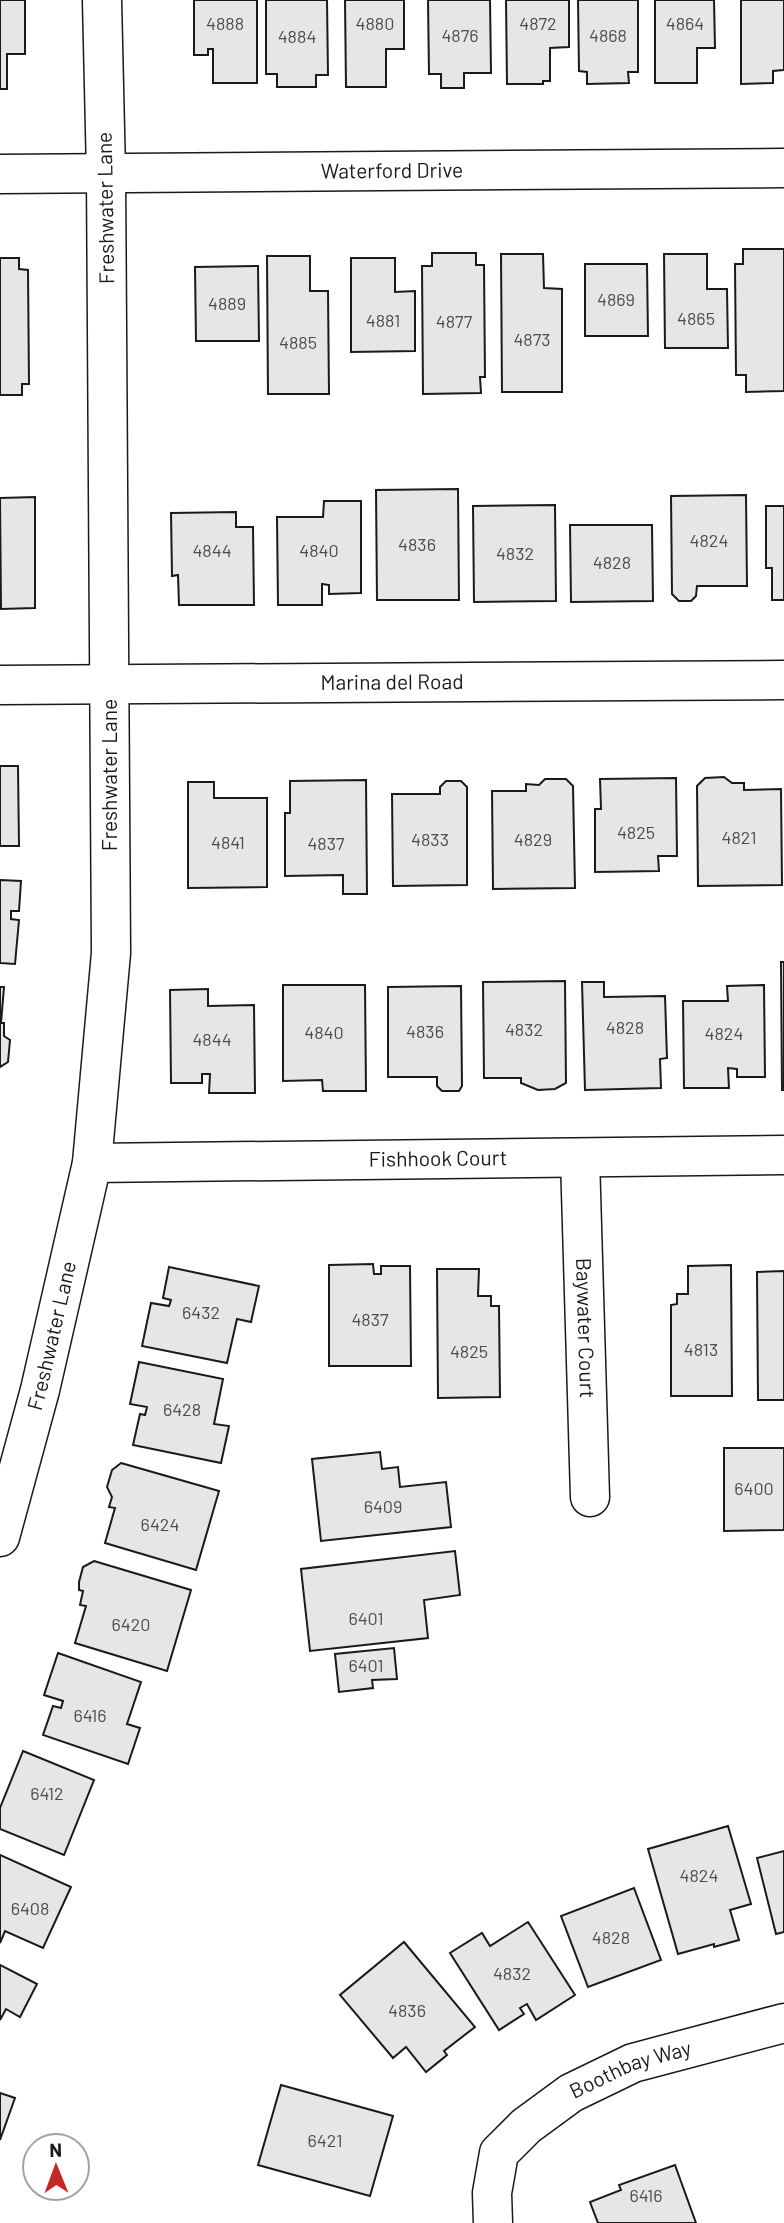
<svg xmlns="http://www.w3.org/2000/svg" width="784" height="2223" font-family="Barlow,sans-serif">
<rect width="100%" height="100%" fill="#fff"/>
<g fill="#e6e6e6" stroke="#1a1a1a" stroke-width="2">
<polygon points="0,0 25,0 25,54 7,54 7,89 0,89"/>
<polygon points="194,0 257,0 257,83 213,83 213,49 208,49 208,55 194,55"/>
<polygon points="266,0 327,0 328,75 316,75 316,87 277,87 277,74 266,74"/>
<polygon points="345,0 404,0 404,49 386,49 386,87 346,87"/>
<polygon points="428,0 490,0 491,73 464,73 464,88 441,88 441,74 429,74"/>
<polygon points="506,0 569,0 569,47 550,48 550,81 543,81 543,84 507,84"/>
<polygon points="578,0 638,0 638,72 628,72 629,83 587,84 587,72 579,71"/>
<polygon points="655,0 714,0 715,48 697,48 697,83 655,83"/>
<polygon points="741,0 784,0 784,70 773,71 773,83 741,84"/>
<polygon points="743,249 784,249 784,391 746,392 746,375 736,375 735,264 743,264"/>
<polygon points="432,253 476,253 476,265 484,265 485,377 480,377 481,393 423,394 422,266 432,266"/>
<polygon points="501,254 543,254 544,288 562,289 562,392 502,392"/>
<polygon points="664,254 707,254 707,289 727,289 728,348 665,348"/>
<polygon points="267,256 310,256 310,291 328,291 329,394 268,394"/>
<polygon points="0,258 19,258 19,269 28,270 29,384 22,384 22,395 0,395"/>
<polygon points="351,258 395,258 395,292 415,291 415,351 351,352"/>
<polygon points="585,264 647,264 648,336 585,336"/>
<polygon points="258,266 259,341 196,341 195,267"/>
<polygon points="458,489 459,600 377,600 376,490"/>
<polygon points="746,495 747,586 697,586 696,596 691,601 679,601 672,594 671,496"/>
<polygon points="35,497 35,608 1,609 0,498"/>
<polygon points="324,501 361,501 361,593 329,594 329,585 322,584 322,605 278,605 277,517 323,517"/>
<polygon points="555,505 556,601 474,602 473,506"/>
<polygon points="766,506 784,506 784,600 772,600 772,568 766,568"/>
<polygon points="236,512 236,527 253,527 254,605 179,605 178,575 172,576 171,513"/>
<polygon points="570,525 652,525 653,601 571,602"/>
<polygon points="0,766 18,766 19,846 0,846"/>
<polygon points="724,777 732,783 744,783 744,790 781,789 782,885 698,886 697,786 705,778"/>
<polygon points="676,778 677,856 658,856 659,871 595,872 595,809 601,809 600,779"/>
<polygon points="545,779 566,779 573,786 575,888 493,889 492,791 526,791 526,784 539,785"/>
<polygon points="366,780 367,894 343,894 343,875 285,876 285,813 290,813 290,781"/>
<polygon points="446,781 461,781 467,787 467,885 393,886 392,794 440,794 440,787"/>
<polygon points="188,782 214,782 214,798 267,798 267,887 188,888"/>
<polygon points="0,880 21,881 19,911 11,911 11,919 19,920 15,964 0,963"/>
<polygon points="781,962 784,962 784,1090 782,1090"/>
<polygon points="565,981 566,1083 555,1089 538,1090 521,1083 521,1078 484,1078 483,982"/>
<polygon points="582,982 604,982 604,997 665,996 667,1058 660,1059 661,1088 585,1090"/>
<polygon points="283,985 365,985 366,1091 323,1091 322,1080 283,1081"/>
<polygon points="764,985 765,1077 737,1077 737,1069 728,1068 729,1088 684,1088 683,1001 728,1001 727,986"/>
<polygon points="461,986 462,1086 459,1091 442,1091 437,1086 437,1077 388,1077 388,987"/>
<polygon points="0,987 4,987 1,1023 4,1023 4,1036 10,1040 8,1062 0,1067"/>
<polygon points="208,989 208,1006 254,1005 255,1093 209,1093 210,1074 202,1074 202,1083 171,1083 170,990"/>
<polygon points="373,1264 374,1274 381,1274 381,1266 410,1266 411,1366 329,1366 329,1265"/>
<polygon points="731,1265 732,1396 671,1396 671,1305 677,1304 677,1294 688,1294 688,1266"/>
<polygon points="169,1267 259,1286 251,1322 237,1319 227,1363 142,1346 151,1303 169,1306 171,1300 163,1298"/>
<polygon points="437,1269 479,1269 478,1296 491,1296 491,1306 499,1306 500,1397 438,1398"/>
<polygon points="784,1271 784,1400 758,1400 757,1272"/>
<polygon points="139,1362 223,1379 214,1424 229,1426 221,1463 133,1445 140,1414 145,1415 147,1407 130,1404"/>
<polygon points="724,1448 784,1448 784,1530 724,1531"/>
<polygon points="380,1452 382,1469 398,1467 400,1487 446,1482 451,1527 321,1541 312,1459"/>
<polygon points="121,1463 219,1491 196,1570 105,1543 115,1508 109,1507 112,1497 107,1487 112,1470"/>
<polygon points="455,1551 460,1595 424,1600 428,1638 310,1651 301,1569"/>
<polygon points="94,1561 191,1590 167,1671 75,1643 86,1606 80,1605 83,1591 79,1590 79,1582 83,1567"/>
<polygon points="394,1648 397,1679 372,1680 373,1688 339,1692 335,1654"/>
<polygon points="58,1653 141,1682 127,1724 140,1728 128,1764 43,1735 53,1706 61,1708 63,1701 44,1695"/>
<polygon points="23,1751 94,1780 64,1855 0,1829 0,1808"/>
<polygon points="728,1826 751,1904 730,1910 739,1940 714,1947 714,1944 678,1954 648,1849"/>
<polygon points="784,1851 784,1932 776,1934 757,1858"/>
<polygon points="0,1855 71,1887 43,1948 5,1931 0,1943"/>
<polygon points="634,1888 661,1960 588,1987 561,1916"/>
<polygon points="528,1922 575,1995 536,2020 527,2004 520,2008 524,2014 499,2030 450,1953 482,1933 490,1946"/>
<polygon points="404,1942 475,2027 444,2051 447,2055 426,2072 406,2047 393,2058 340,1995"/>
<polygon points="0,1965 37,1984 20,2017 6,2009 0,2020"/>
<polygon points="281,2085 393,2116 370,2196 258,2165"/>
<polygon points="0,2093 15,2098 0,2140"/>
<polygon points="675,2165 696,2223 598,2223 590,2202 621,2190 619,2185"/>
</g>
<g fill="none" stroke-linecap="round" stroke-linejoin="round">
<g stroke="#1a1a1a" stroke-width="41">
<g id="street">
<path id="s1" d="M0 174 784 168"/>
<path id="s2" d="M0 685 784 680"/>
<path id="s3" d="M580 1158 590 1497"/>
<path id="s4" d="M92 1163 784 1155"/>
<path id="s5" d="M0 1537 40 1390 92 1163 111 953 106 173 102 0"/>
<path id="s6" d="M493 2223 492 2193 499 2153 526 2126 571 2093 633 2063 784 2023"/>
</g>
</g>
<use href="#street" stroke="#fff" stroke-width="38"/>
</g>
<g text-anchor="middle" stroke-width="5" stroke-linejoin="round" paint-order="stroke">
<g font-size="18" fill="#4d4d4d">
<text x="225" y="30">4888</text>
<text x="375" y="30">4880</text>
<text x="538" y="30">4872</text>
<text x="685" y="30">4864</text>
<text x="460" y="42">4876</text>
<text x="608" y="42">4868</text>
<text x="297" y="43">4884</text>
<text x="616" y="306">4869</text>
<text x="227" y="310">4889</text>
<text x="696" y="325">4865</text>
<text x="383" y="327">4881</text>
<text x="454" y="328">4877</text>
<text x="532" y="346">4873</text>
<text x="298" y="349">4885</text>
<text x="709" y="547">4824</text>
<text x="417" y="551">4836</text>
<text x="212" y="557">4844</text>
<text x="319" y="557">4840</text>
<text x="515" y="560">4832</text>
<text x="612" y="569">4828</text>
<text x="636" y="839">4825</text>
<text x="739" y="844">4821</text>
<text x="430" y="846">4833</text>
<text x="533" y="846">4829</text>
<text x="228" y="849">4841</text>
<text x="326" y="850">4837</text>
<text x="625" y="1034">4828</text>
<text x="524" y="1036">4832</text>
<text x="425" y="1038">4836</text>
<text x="324" y="1039">4840</text>
<text x="724" y="1040">4824</text>
<text x="212" y="1046">4844</text>
<text x="201" y="1319">6432</text>
<text x="370" y="1326">4837</text>
<text x="701" y="1356">4813</text>
<text x="469" y="1358">4825</text>
<text x="182" y="1416">6428</text>
<text x="754" y="1495">6400</text>
<text x="383" y="1513">6409</text>
<text x="160" y="1531">6424</text>
<text x="366" y="1625">6401</text>
<text x="131" y="1631">6420</text>
<text x="366" y="1672">6401</text>
<text x="90" y="1722">6416</text>
<text x="47" y="1800">6412</text>
<text x="699" y="1882">4824</text>
<text x="30" y="1915">6408</text>
<text x="611" y="1944">4828</text>
<text x="512" y="1980">4832</text>
<text x="407" y="2017">4836</text>
<text x="325" y="2147">6421</text>
<text x="646" y="2202">6416</text>
</g>
<g font-size="21" fill="#1a1a1a" stroke="#fff">
<text dy="7" stroke="none"><textPath href="#s1" startOffset="392">Waterford Drive</textPath></text>
<text transform="translate(106 208) rotate(-91)" y="7">Freshwater Lane</text>
<text dy="7" stroke="none"><textPath href="#s2" startOffset="392">Marina del Road</textPath></text>
<text transform="translate(110 775) rotate(-90)" y="7">Freshwater Lane</text>
<text dy="7" stroke="none"><textPath href="#s4" startOffset="346">Fishhook Court</textPath></text>
<text dy="7" stroke="none"><textPath href="#s3" startOffset="170">Baywater Court</textPath></text>
<text dy="7" stroke="none"><textPath href="#s5" startOffset="208">Freshwater Lane</textPath></text>
<text dy="7" stroke="none"><textPath href="#s6" startOffset="229">Boothbay Way</textPath></text>
</g>
</g>
<g transform="translate(56 2167) rotate(359)"><circle r="33" fill="#ffffff" stroke="#a3a3a3" stroke-width="2"/>
<path d="M0-5L12 26L0 18L-12 26Z" fill="#c62828"/>
<text y="-10" font-size="19" font-weight="bold" text-anchor="middle" fill="#1a1a1a">N</text>
</g>
</svg>
